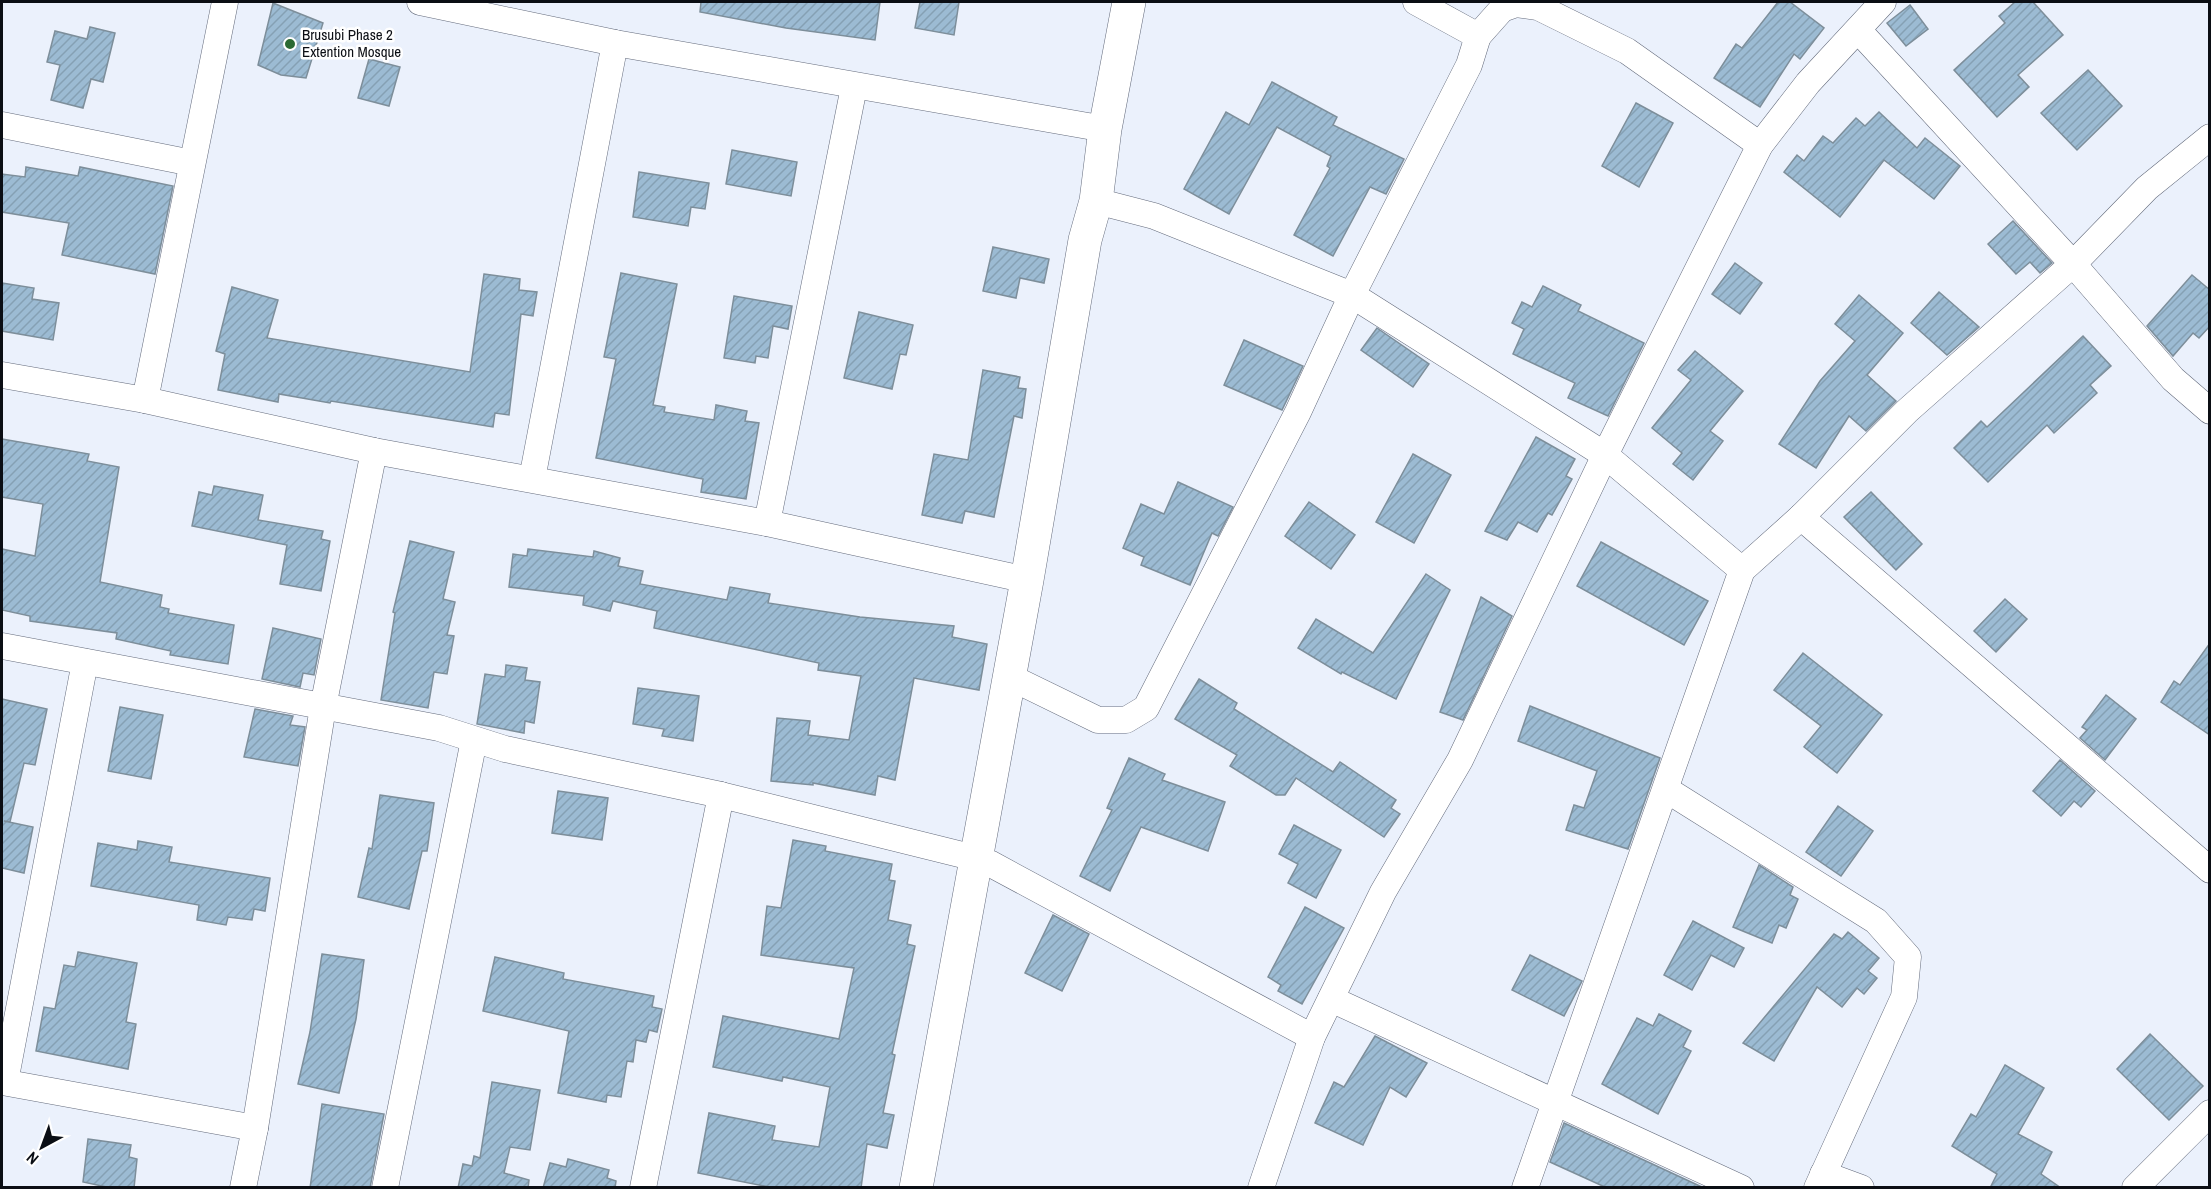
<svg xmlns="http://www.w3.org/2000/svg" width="2211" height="1189" font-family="'Archivo Narrow',sans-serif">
<defs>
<pattern id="building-hatch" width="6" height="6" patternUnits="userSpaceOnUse" patternTransform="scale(1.5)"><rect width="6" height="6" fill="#9cbbd3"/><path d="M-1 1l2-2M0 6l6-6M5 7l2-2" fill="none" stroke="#85a0b4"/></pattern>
</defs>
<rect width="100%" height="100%" fill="#ebf1fc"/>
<g fill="url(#building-hatch)" stroke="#7d8e9a" stroke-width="1.5">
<polygon points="701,2 880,2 875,40 786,28 700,12"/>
<polygon points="920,2 959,2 954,35 915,28"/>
<polygon points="1778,2 1790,2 1824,28 1800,59 1794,54 1760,107 1714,78 1736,44 1742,48"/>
<polygon points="2015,2 2033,2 2063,35 2018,75 2029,87 1997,117 1954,70 2005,23 1999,16"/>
<polygon points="273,3 323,23 306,78 281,75 258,65"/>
<polygon points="1910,5 1928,29 1906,46 1887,23"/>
<polygon points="90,27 115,33 103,82 91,79 83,108 51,100 60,65 47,62 55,31 87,39"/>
<polygon points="369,59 400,67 389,106 358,98"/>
<polygon points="2088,70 2122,106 2077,150 2041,113"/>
<polygon points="1272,82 1337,117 1333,125 1404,159 1386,194 1370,187 1333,256 1294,235 1330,168 1327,166 1331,156 1277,127 1229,214 1184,189 1226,112 1249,125"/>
<polygon points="1636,103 1673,123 1639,187 1602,166"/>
<polygon points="1879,112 1917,148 1925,138 1960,166 1934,199 1884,160 1840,217 1784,172 1797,155 1804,161 1823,136 1833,143 1856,118 1865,126"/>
<polygon points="732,150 797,162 791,196 726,184"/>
<polygon points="26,167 78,176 80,167 173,186 155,274 62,255 69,223 2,212 2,174 25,177"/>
<polygon points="639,172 709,183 705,209 691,207 688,226 633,217"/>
<polygon points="2013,221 2052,263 2040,273 2030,262 2016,274 1988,244"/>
<polygon points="993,247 1049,259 1044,283 1020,278 1016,298 983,291"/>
<polygon points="1735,263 1762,283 1740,314 1712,294"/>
<polygon points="621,273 677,284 653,405 665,407 664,412 714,420 716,405 747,411 745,421 759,423 746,499 701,492 703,479 596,458 616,359 604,357"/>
<polygon points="484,274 520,279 519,290 537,292 533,316 521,314 509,415 495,413 493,427 331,401 330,403 279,394 278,402 218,390 225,354 216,351 232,287 278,300 267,338 470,372"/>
<polygon points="2192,275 2210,290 2210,326 2199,338 2193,333 2173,356 2147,326"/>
<polygon points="2,283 34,288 32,299 59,303 53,340 2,331"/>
<polygon points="1543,286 1581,305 1578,311 1644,343 1608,416 1568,398 1575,383 1513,354 1524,329 1512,323 1522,302 1532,307"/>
<polygon points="1939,292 1979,327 1947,355 1911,323"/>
<polygon points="1859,295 1903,333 1867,375 1896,401 1866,431 1849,416 1816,468 1779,444 1820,381 1855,341 1835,324"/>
<polygon points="734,296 792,306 788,329 773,326 768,358 756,356 755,363 724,358"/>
<polygon points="859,312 913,325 906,355 900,354 892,389 844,378"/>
<polygon points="1377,328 1429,364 1413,387 1361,350"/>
<polygon points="2083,336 2111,366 2090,385 2097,393 2054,433 2047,425 1988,482 1954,448 1981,421 1987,427"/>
<polygon points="1244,340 1303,366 1282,410 1224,385"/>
<polygon points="1695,351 1743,391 1710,431 1723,441 1693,480 1673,464 1682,453 1652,428 1691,380 1678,370"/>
<polygon points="983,370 1020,377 1018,388 1026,389 1022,418 1014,416 994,517 965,511 962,523 922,515 934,454 968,460"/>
<polygon points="1536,437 1575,459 1566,476 1572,479 1552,515 1548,513 1537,532 1518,522 1507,540 1485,531"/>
<polygon points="2,439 89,454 87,461 119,467 100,582 162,595 160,607 169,609 168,613 234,625 228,664 170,655 171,651 116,639 117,633 30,621 30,616 2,610 2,549 35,556 43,504 2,497"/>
<polygon points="1413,454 1451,475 1414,543 1376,522"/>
<polygon points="1178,482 1233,507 1218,536 1212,533 1190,585 1141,565 1144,557 1123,548 1141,504 1164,514"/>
<polygon points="214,486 263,495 258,520 323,531 321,539 330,541 321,591 280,584 287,545 192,526 199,492 212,495"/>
<polygon points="1871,492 1922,544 1896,570 1844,517"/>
<polygon points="1309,502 1355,535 1331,569 1285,536"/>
<polygon points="410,541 454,552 443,599 455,602 447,635 454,636 447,674 434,672 428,708 381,700 395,613 393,612"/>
<polygon points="1601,542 1708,601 1684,645 1577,586"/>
<polygon points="528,549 593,557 594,551 620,558 618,566 643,571 640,584 727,600 730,587 770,594 768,603 860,617 954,626 952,637 987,644 979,690 914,678 895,780 878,776 875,795 813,783 813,785 771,781 777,718 810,721 808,735 849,740 861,676 818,670 819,663 654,628 657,611 613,601 610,611 583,605 584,596 509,587 513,554 527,556"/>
<polygon points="1426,574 1450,590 1396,699 1342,672 1341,674 1298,648 1316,619 1373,653"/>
<polygon points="1481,597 1512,616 1463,720 1440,712"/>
<polygon points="2005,599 2027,619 1996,652 1974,631"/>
<polygon points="273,628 321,639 314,675 303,673 300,687 262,679"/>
<polygon points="2210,643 2210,735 2161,702 2174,681 2180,685"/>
<polygon points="1803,653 1882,715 1837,773 1804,747 1821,726 1774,690"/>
<polygon points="506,665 527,668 525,680 540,682 534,723 525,721 524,733 477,724 485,674 505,677"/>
<polygon points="1199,679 1237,703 1234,709 1333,772 1340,762 1396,800 1391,808 1400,814 1384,837 1296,778 1285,795 1276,795 1230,766 1237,755 1175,719"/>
<polygon points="638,688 699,696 693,741 662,736 664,729 633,724"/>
<polygon points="2106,695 2136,719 2105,760 2080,738 2087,730 2082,727"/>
<polygon points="2,699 47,709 35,765 24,763 10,822 4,821 33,827 24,873 2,868"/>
<polygon points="1530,706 1660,758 1628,849 1566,830 1574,805 1584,808 1597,771 1518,741"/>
<polygon points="120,707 163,715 151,779 108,771"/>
<polygon points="255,709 293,716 290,725 305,727 298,766 244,757"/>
<polygon points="1129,758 1165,774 1162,780 1225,802 1208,851 1141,827 1110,891 1080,876 1112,810 1107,808"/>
<polygon points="2060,760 2095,791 2081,807 2074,801 2061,816 2033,791"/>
<polygon points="558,791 608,798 602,840 552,833"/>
<polygon points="380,795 434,803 427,851 422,851 409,909 358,897 369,848 372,849"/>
<polygon points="1838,806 1873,831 1841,876 1806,852"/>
<polygon points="1294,825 1341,850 1316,898 1288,883 1298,864 1279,854"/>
<polygon points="793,840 826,846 825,851 892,864 889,880 895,881 888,920 911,925 907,944 915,946 892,1054 895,1055 883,1113 894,1115 887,1148 867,1144 861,1188 774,1188 698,1173 709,1113 775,1126 772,1140 819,1147 830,1087 783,1077 782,1081 713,1067 723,1016 839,1039 854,968 761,955 767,906 781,908"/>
<polygon points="138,841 172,847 169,862 270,878 265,911 254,909 252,920 228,917 226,925 197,920 199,905 91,886 98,843 137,850"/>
<polygon points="1759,865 1793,887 1790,895 1798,899 1786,928 1779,925 1772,943 1733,927"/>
<polygon points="1305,907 1344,928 1302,1004 1278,991 1281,985 1268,977"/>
<polygon points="1053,915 1089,934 1062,991 1025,973"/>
<polygon points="1693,921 1744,948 1734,967 1711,955 1692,990 1664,975"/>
<polygon points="1848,932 1879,958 1868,971 1877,978 1864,994 1857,988 1842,1007 1817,987 1774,1061 1743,1043 1834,934 1842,939"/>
<polygon points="78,952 137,963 126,1022 136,1024 128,1069 36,1051 44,1007 55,1009 64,965 75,967"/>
<polygon points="322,954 364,960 356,1019 339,1093 298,1084 310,1032"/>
<polygon points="1530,955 1582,981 1564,1016 1512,990"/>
<polygon points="495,957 564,973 563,979 654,996 652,1007 662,1009 657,1032 649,1030 646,1042 636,1040 633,1062 627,1061 621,1097 607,1095 606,1102 558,1093 569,1031 483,1011"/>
<polygon points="1659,1014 1691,1031 1683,1047 1691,1051 1658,1114 1602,1084 1637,1018 1653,1026"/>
<polygon points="2150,1034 2203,1086 2169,1120 2117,1069"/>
<polygon points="1375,1036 1427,1063 1406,1097 1390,1087 1363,1145 1315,1123 1334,1082 1344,1087"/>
<polygon points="2005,1065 2044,1088 2018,1134 2052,1152 2041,1174 2061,1188 1990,1188 1997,1174 1952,1146 1971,1114 1976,1117"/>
<polygon points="492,1082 540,1090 530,1150 510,1147 504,1173 529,1180 528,1188 458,1188 463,1164 472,1166 474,1156 480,1158"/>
<polygon points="322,1104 384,1114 370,1188 310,1188"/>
<polygon points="1564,1123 1704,1188 1607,1188 1550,1162"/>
<polygon points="88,1139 131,1145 129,1157 137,1159 134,1188 111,1188 83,1182"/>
<polygon points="568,1159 609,1170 607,1178 616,1181 615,1188 543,1188 550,1163 566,1167"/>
</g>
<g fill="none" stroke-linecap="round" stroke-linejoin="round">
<g stroke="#646b7c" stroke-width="27">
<g id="street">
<polyline points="420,2 615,43 1105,129"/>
<polyline points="1416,2 1478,36 1502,9 1516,4 1538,7 1627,51 1760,145"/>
<polyline points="1858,30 2073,264 2173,379 2210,411"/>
<polyline points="2,125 192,163"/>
<polyline points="1096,201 1154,216 1352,295 1605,455 1742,570"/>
<polyline points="2,375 145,400 374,451 767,523 1027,580"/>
<polyline points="145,400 225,2"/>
<polyline points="532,479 615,43"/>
<polyline points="1801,517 2210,870"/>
<polyline points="767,523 854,87"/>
<polyline points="2,646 439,728 505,749 721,795 975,858 991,864 1312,1037"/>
<polyline points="1008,676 1098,720 1126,720 1146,708 1298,412 1352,295 1469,65 1478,36"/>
<polyline points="1667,790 1876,921 1908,957 1904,997 1817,1188"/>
<polyline points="1331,999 1741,1188"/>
<polyline points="2,1082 255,1128"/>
<polyline points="5,1082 85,662"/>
<polyline points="1823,1174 1861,1188"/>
<polyline points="243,1188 255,1128 323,707 374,451"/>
<polyline points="385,1188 474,740"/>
<polyline points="643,1188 721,795"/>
<polyline points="1261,1188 1312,1037 1383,892 1460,760 1605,455 1760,145 1808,83 1883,2"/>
<polyline points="1525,1188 1742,570 1801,517 1907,411 2073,264 2147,188 2210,137"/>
<polyline points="2135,1188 2210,1113"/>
</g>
</g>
<g stroke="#646b7c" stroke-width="34">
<polyline id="secondary" points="916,1188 1027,580 1085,240 1096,201 1105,129 1129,2"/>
</g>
<use href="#street" stroke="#fff" stroke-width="26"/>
<use href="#secondary" stroke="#fff" stroke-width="33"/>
</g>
<circle fill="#2b6a33" stroke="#fff" stroke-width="2" cx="290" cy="44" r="6"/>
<g text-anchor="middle" stroke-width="5" stroke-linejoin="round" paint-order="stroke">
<g font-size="15" fill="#0b0e14" stroke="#fff" text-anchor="start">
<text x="302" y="40">Brusubi Phase 2<tspan x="302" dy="17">Extention Mosque</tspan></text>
</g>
</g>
<rect width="2211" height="1189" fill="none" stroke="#0b0e14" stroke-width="6"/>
<g transform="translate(42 1147) rotate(221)" stroke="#ffffff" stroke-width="4.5" paint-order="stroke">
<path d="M0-4.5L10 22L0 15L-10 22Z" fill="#0b0e14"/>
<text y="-9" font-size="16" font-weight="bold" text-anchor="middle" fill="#0b0e14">N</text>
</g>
</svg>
